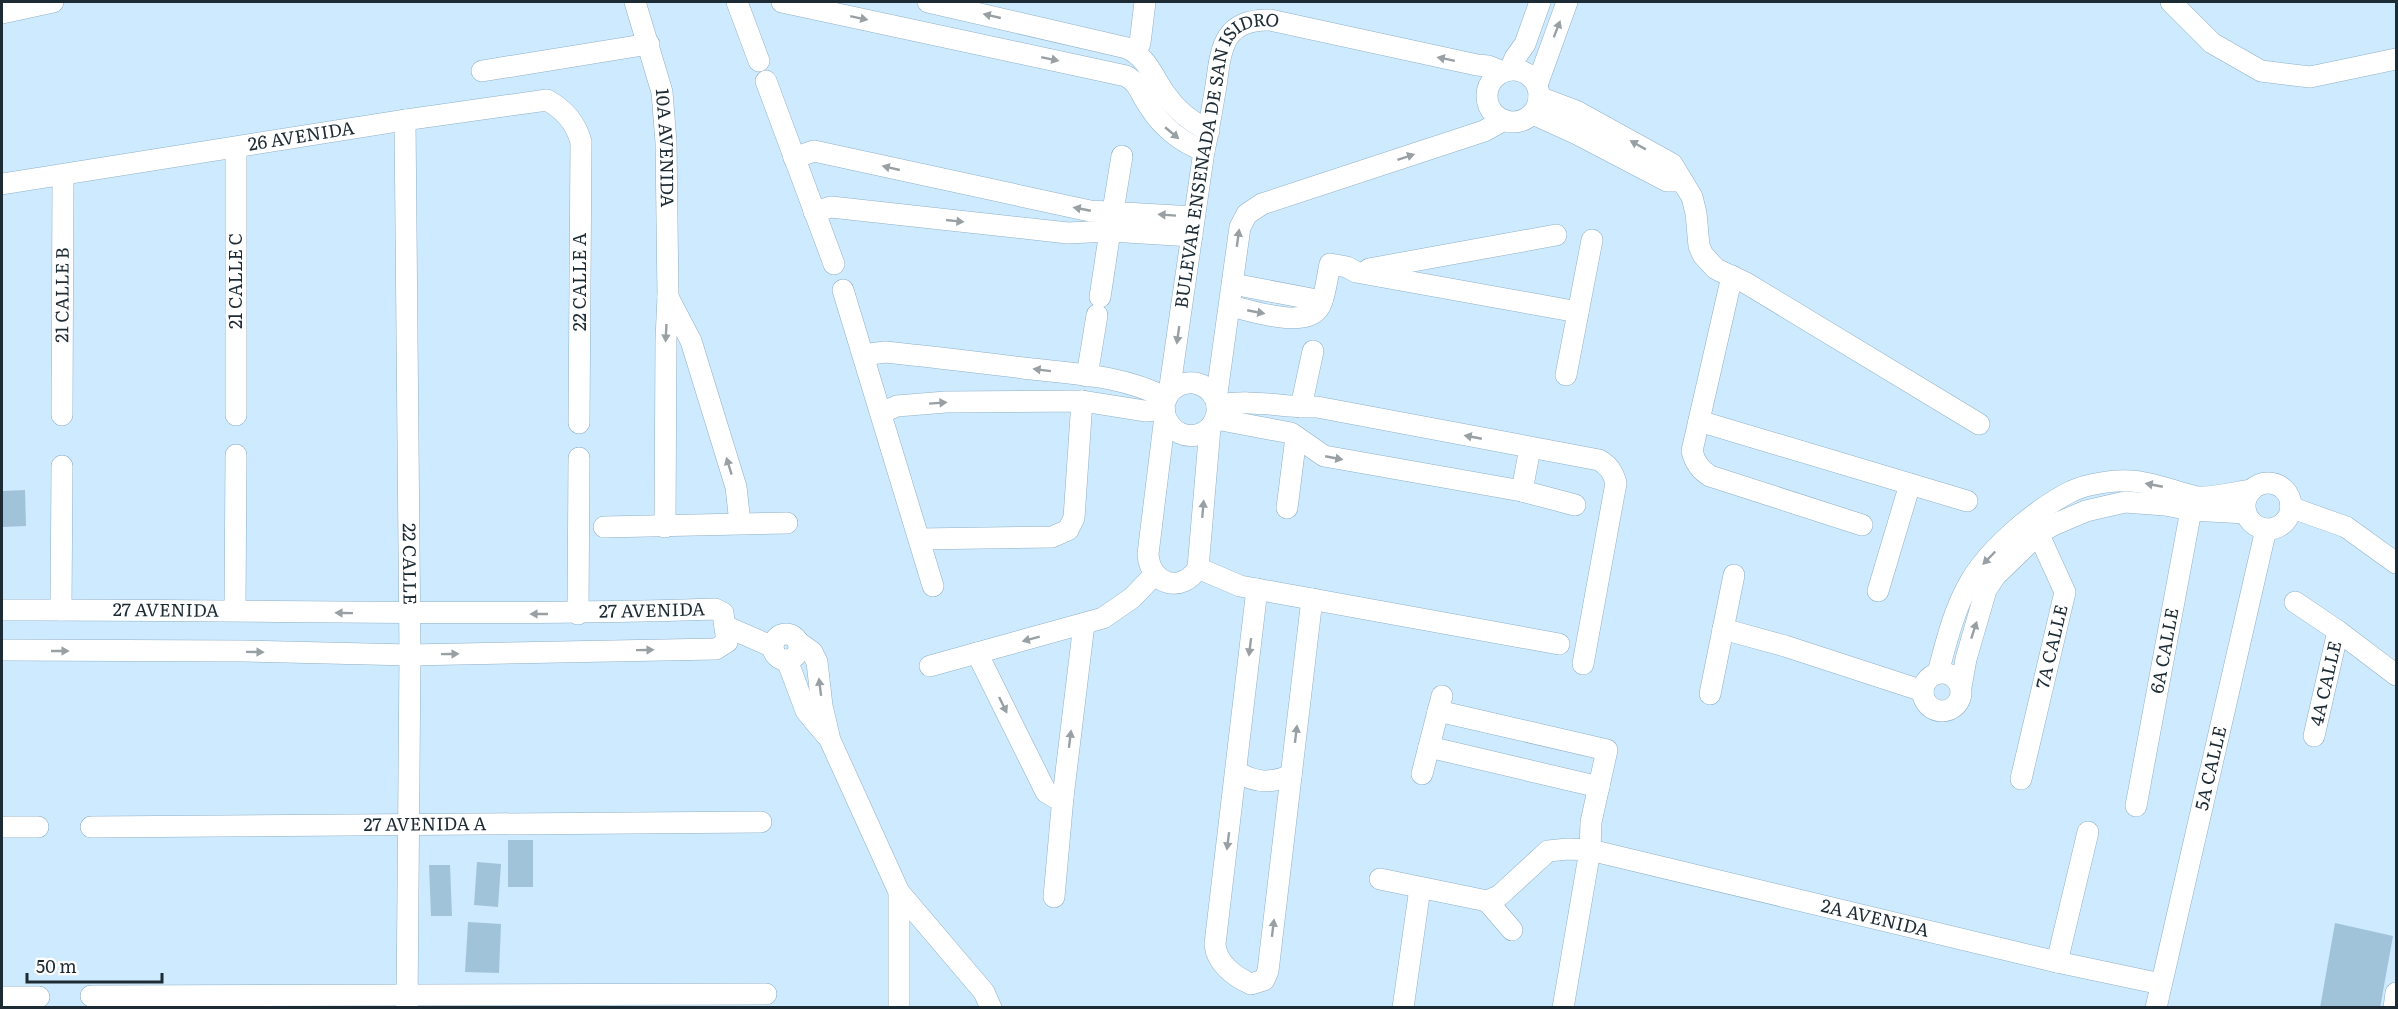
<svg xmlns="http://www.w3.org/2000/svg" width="2398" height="1009" font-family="Literata,serif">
<rect width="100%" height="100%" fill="#ceeafe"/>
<g fill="#a1c3da">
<polygon points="25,490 26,526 2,527 2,491"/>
<rect x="508" y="840" width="25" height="47"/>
<polygon points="477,862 501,864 498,907 474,905"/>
<polygon points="429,865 450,865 452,916 431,916"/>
<polygon points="468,922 501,924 499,973 465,972"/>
<polygon points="2335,923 2393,936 2380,1008 2320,1008"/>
</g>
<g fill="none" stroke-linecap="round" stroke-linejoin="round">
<g stroke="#8fb0c7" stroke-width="22">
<g id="minor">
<path id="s1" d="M635 2 662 92 666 142 668 297"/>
<polyline points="737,2 759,61"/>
<path d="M782 2 1126 76C1139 83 1141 95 1149 106 1162 127 1181 142 1204 151"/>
<path d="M928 2 1127 48C1148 58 1153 77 1166 95 1177 111 1191 122 1209 131"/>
<polyline points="2171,2 2212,43 2261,71 2310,77 2396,59"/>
<polyline points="2,13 53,2"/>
<polyline points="1136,52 1140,43 1145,2"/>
<circle cx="1513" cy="96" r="26"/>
<polyline points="1510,70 1515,58 1525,44 1540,2"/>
<polyline points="482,71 649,44"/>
<polyline points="766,81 834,264"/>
<polyline points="1537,85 1567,2"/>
<polyline points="1539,97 1576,111 1672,164 1692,197 1696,213 1699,246 1703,255 1716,269 1746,283 1979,424"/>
<polyline points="1533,114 1577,134 1667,181 1682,181"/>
<path id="s2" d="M405 120 410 655 407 1008"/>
<polyline points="236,148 236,415"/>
<polyline points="794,158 814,151 1090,211 1194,217"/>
<path id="s3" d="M2 184 405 120 547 100C565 110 576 123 581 142L579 423"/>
<polyline points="1113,211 1122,156"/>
<polyline points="814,212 831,207 1068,233 1110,231 1192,236"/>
<polyline points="1369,269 1556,235"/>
<path d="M1732 276 1692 451C1695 463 1700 470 1710 476L1862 525"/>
<polyline points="1233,284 1322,301"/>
<polyline points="843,290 933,586"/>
<polyline points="1100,297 1110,231"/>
<path d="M1231 306C1252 311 1307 330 1320 306 1326 294 1327 277 1330 264L1347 267 1356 272 1578 312"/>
<path d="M863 355 885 352C934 357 983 363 1032 369 1077 374 1125 376 1166 398"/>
<polyline points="1566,375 1592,240"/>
<polyline points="1087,376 1097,315"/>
<path d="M1169 393C1184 377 1206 380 1216 400"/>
<path d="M1217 406C1251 398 1283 408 1317 407L1599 460C1609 466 1613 472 1616 483L1583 664"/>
<polyline points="1301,407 1313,351"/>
<polyline points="881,413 897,406 946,402 1082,401 1145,411 1164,410"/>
<path id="s4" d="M62 415 63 176"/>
<path d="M1165 416C1179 451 1225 435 1216 400L1240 227 1247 214 1262 204 1484 131 1504 120"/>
<polyline points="1216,419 1291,433 1324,456 1522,491 1575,505"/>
<polyline points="1699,421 1967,501"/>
<path id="s5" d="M1210 428 1198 568C1182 594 1150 585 1148 554L1165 416 1164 404 1169 393 1204 151C1209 130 1212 108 1216 86 1221 48 1223 19 1270 20L1477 65 1488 66 1503 72"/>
<circle cx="2268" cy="506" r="23"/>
<polyline points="1522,491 1530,448"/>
<polyline points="2290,507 2346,527 2396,563"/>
<polyline points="1287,508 1296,437"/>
<polyline points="604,527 787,523"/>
<polyline points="665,527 666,339 668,297 691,341 736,487 740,523"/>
<polyline points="919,539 1052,537 1068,530 1074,518 1082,401"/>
<polyline points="1198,568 1240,586 1559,644"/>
<path d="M1257 589 1215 944C1216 963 1235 977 1251 984L1264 980 1268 971 1312 599"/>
<polyline points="1878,591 1910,484"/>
<polyline points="2295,602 2338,631 2396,675"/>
<path id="s6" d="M2 610C240 609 477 617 715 609L723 613 727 642 716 649 410 655 244 651 2 650"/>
<polyline points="61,610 62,466"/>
<polyline points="235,610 236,455"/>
<polyline points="578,614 579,458"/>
<polyline points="725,626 773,647"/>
<polyline points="1723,629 1785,646 1923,691"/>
<circle cx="786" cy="647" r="13"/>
<polyline points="798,642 812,652 817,662 822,706 830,740 899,892 899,1008"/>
<polyline points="977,653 1046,792 1054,797 1063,797"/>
<polyline points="787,660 806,711 826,735"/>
<polyline points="930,666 1103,618 1132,598 1155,574"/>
<circle cx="1942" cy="692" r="19"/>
<path d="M1938 673C1946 643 1954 609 1970 582 1990 548 2036 509 2072 491 2087 484 2113 480 2130 481 2152 482 2172 491 2193 496 2207 500 2236 492 2252 490"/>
<polyline points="1961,687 1966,659 1986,590 1996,575 2021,551 2038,534 2053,525 2086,511 2125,502 2165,505 2191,510 2246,513"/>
<polyline points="1710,694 1734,575"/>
<polyline points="1438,711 1607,750 1591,822 1590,850 1563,1008"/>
<path id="s7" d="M2314 736 2338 631"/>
<polyline points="1429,747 1599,787"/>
<path d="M1236 771C1254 783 1271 784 1291 775"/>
<polyline points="1422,774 1442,696"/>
<path id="s8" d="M2021 779 2065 592 2033 522"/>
<path id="s9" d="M2136 806 2191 510 2195 498"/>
<polyline points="2,827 38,827"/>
<path id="s10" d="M91 827 761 822"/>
<path id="s11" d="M1380 879 1487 901 1499 896 1548 851 1568 849 1590 850 2057 962 2161 984"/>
<polyline points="899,892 984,992 991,1008"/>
<polyline points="1054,897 1063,797 1084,624"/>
<polyline points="1487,901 1512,930"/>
<polyline points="2057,962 2088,832"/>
<polyline points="91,996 766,994"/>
<polyline points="2,997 39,997"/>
<polyline points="1403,1008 1420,888"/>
<path id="s12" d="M2156 1008 2266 529"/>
<polyline points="2394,1008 2396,993"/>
</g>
</g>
<use href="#minor" stroke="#fff" stroke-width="21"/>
</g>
<defs><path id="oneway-solid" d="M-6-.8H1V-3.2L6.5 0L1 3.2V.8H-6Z" transform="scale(1.5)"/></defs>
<g fill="#99a0a4">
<use href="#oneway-solid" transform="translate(992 16) rotate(-167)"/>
<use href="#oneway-solid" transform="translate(859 18) rotate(12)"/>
<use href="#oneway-solid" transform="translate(1557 29) rotate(-69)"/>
<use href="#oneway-solid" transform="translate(1050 59) rotate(12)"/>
<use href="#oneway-solid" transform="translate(1446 59) rotate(-168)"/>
<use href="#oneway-solid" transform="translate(1172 133) rotate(40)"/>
<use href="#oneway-solid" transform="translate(1638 145) rotate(-151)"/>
<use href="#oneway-solid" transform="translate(1406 157) rotate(-18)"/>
<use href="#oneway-solid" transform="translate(891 168) rotate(-167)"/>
<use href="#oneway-solid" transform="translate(1082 209) rotate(-169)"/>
<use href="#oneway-solid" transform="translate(1167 215) rotate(-176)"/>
<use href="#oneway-solid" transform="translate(955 221) rotate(6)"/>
<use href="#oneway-solid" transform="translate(1238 238) rotate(-82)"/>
<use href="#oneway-solid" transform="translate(1256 312) rotate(11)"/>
<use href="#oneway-solid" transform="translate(666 333) rotate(93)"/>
<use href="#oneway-solid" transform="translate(1178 335) rotate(98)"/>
<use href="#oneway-solid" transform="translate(1042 370) rotate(-173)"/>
<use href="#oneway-solid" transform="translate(938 403) rotate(-4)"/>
<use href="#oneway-solid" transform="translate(1473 437) rotate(-169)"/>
<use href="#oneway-solid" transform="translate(1334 458) rotate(11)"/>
<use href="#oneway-solid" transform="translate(729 466) rotate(-107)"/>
<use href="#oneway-solid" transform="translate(2154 485) rotate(-169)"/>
<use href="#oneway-solid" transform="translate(1203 509) rotate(-85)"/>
<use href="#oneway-solid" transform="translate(1989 558) rotate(134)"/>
<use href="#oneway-solid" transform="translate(344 613) rotate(-179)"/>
<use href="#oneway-solid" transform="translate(539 614) rotate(180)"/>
<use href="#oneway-solid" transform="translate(1974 630) rotate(-72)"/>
<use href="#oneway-solid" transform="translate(1031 639) rotate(165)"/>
<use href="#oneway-solid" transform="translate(1250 647) rotate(97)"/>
<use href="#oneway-solid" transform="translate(645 650) rotate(-1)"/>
<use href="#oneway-solid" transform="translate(60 651)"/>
<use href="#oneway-solid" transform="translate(255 652) rotate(1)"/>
<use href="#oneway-solid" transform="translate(450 654) rotate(-1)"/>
<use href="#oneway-solid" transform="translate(820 687) rotate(-97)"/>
<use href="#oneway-solid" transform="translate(1003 705) rotate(64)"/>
<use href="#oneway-solid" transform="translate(1296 734) rotate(-83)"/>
<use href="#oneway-solid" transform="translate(1070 739) rotate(-83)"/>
<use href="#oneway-solid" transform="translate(1228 841) rotate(97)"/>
<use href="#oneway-solid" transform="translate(1273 928) rotate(-83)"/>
</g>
<g text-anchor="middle" stroke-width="6" stroke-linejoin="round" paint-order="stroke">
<g font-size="18" fill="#1d2b34" stroke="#fff">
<text dy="6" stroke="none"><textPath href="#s3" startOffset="303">26 AVENIDA</textPath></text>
<text dy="6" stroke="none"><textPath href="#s1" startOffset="150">10A AVENIDA</textPath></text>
<text dy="6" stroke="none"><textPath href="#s5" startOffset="628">BULEVAR ENSENADA DE SAN ISIDRO</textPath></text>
<text transform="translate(236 281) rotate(-90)" y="6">21 CALLE C</text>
<text transform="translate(580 282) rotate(-90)" y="6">22 CALLE A</text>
<text dy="6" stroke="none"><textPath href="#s4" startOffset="120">21 CALLE B</textPath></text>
<text dy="6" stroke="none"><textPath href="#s2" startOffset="444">22 CALLE</textPath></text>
<text dy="6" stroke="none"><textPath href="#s6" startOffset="164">27 AVENIDA</textPath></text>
<text dy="6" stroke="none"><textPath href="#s6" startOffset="650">27 AVENIDA</textPath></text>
<text dy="6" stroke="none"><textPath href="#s8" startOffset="136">7A CALLE</textPath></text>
<text dy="6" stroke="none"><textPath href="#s9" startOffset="158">6A CALLE</textPath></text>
<text dy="6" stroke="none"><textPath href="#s7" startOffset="54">4A CALLE</textPath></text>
<text dy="6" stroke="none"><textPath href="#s12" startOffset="246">5A CALLE</textPath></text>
<text dy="6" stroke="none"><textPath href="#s10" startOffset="334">27 AVENIDA A</textPath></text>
<text dy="6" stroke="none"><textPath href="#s11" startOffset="524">2A AVENIDA</textPath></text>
</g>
</g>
<rect width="2398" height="1009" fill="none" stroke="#1d2b34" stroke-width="6"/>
<path d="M27 973v9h135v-9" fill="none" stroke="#1d2b34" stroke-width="3"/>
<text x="36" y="973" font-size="18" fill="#1d2b34" stroke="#ffffff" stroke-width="4.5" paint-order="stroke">50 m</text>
</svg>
